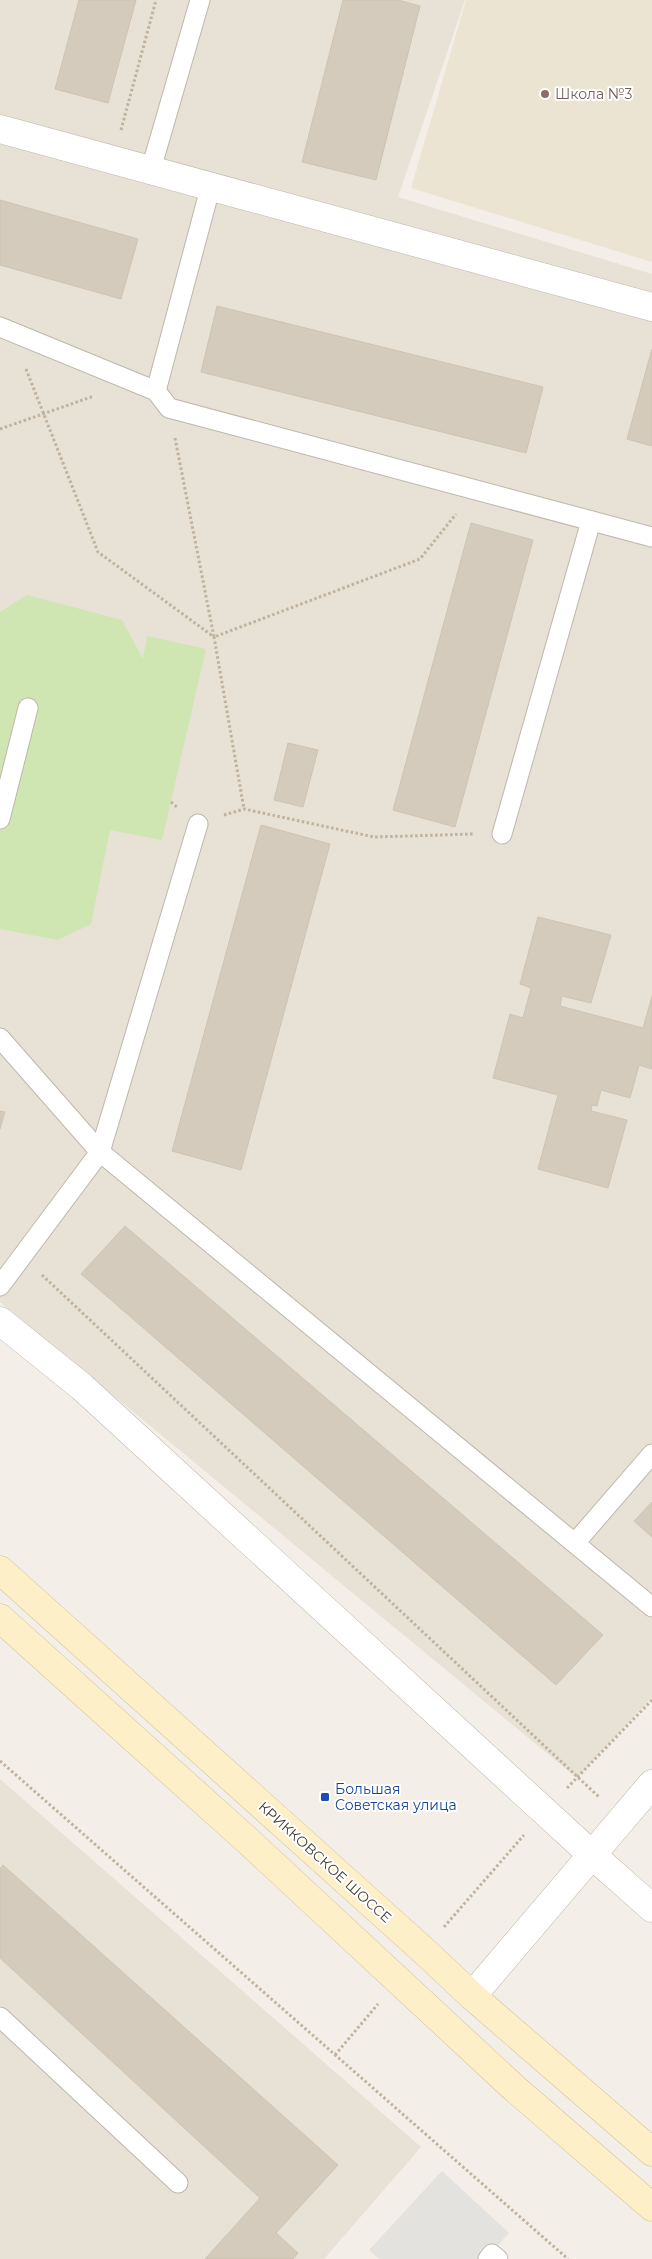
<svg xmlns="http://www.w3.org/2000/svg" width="652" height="2259" font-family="Montserrat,sans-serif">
<rect width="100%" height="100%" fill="#f3efe8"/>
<g fill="#e7e1d6">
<polygon points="0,0 465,0 398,197 652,274 652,1697 577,1778 0,1302"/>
<polygon points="0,1779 421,2147 324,2259 0,2259"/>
</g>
<polygon fill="#ece4d2" points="466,0 652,0 652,262 411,188"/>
<polygon fill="#cfe6b2" points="27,595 122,620 143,659 147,636 206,649 162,840 110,830 91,924 58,940 0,929 0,612"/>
<polygon fill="#e4e2df" points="442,2171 509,2233 485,2259 379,2259 369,2250"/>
<g fill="#d4cbbd" stroke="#cfc3b1">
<polygon points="79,0 136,0 108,103 55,89"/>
<polygon points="343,0 398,0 420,6 376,180 302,162"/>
<polygon points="0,200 138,239 121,299 0,265"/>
<polygon points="217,306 543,387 526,453 201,372"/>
<polygon points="652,349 652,446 627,439"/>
<polygon points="471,523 533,540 455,827 393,810"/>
<polygon points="288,743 318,750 303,807 274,800"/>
<polygon points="261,825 330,844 241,1170 172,1151"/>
<polygon points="538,917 611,935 591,1003 562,996 560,1006 643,1028 652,996 652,1069 639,1065 630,1098 601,1090 597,1106 592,1105 591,1111 627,1120 608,1188 538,1169 558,1095 493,1078 510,1014 523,1018 531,988 520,984"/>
<polygon points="0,1111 5,1112 0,1129"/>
<polygon points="125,1226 603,1635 556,1685 81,1274"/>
<polygon points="652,1502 652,1537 634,1521"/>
<polygon points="3,1865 338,2165 276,2233 298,2253 293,2259 205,2259 260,2198 0,1958 0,1869"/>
</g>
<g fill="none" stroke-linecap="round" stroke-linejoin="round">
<g stroke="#beb7aa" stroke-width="21">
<g id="service">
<polyline points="151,169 200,0"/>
<polyline points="0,327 156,391 169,408 652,537"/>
<polyline points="156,391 211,185"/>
<polyline points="0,819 28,708"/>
<polyline points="198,824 100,1152 652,1607"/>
<polyline points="502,834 591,521"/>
<polyline points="0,1038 100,1152 0,1286"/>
<polyline points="575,1543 652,1454"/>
<polyline points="0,2017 178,2183"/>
<polyline points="488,2259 492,2254 498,2259"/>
</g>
</g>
<g stroke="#beb7aa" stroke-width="29">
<g id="minor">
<polyline points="0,129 652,307"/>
<polyline points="0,1321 82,1387 592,1855 652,1908"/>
<polyline points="472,1996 652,1784"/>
</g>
</g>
<g stroke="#d2c299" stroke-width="29">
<g id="secondary">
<polyline points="0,1570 423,1950 472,1996 652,2152"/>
<polyline points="0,1618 248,1841 513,2087 652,2207"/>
</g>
</g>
<g stroke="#c0b29c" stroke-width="3" stroke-dasharray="2.5 2.5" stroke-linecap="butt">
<polyline points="121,130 156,0"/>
<polyline points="26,369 98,552 214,637 244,809"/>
<polyline points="0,429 94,396"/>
<polyline points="175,438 214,637 420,559 456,514"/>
<polyline points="171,802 178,808"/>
<polyline points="224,815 244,809 374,837 474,834"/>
<polyline points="42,1275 599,1797"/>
<polyline points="0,1761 568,2259"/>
<polyline points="567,1788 652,1700"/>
<polyline points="444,1927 524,1835"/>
<polyline points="335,2055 378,2004"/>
</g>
<use href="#service" stroke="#fff" stroke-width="19"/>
<use href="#minor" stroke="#fff" stroke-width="28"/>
<use href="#secondary" stroke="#fdefc8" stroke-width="28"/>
</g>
<circle fill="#8d6e63" stroke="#fff" stroke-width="2" cx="545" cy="94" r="5"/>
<rect fill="#1a4fb4" stroke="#fff" stroke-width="2" x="320" y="1792" width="10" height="10" rx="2.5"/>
<g text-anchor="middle" stroke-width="4" stroke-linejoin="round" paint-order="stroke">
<g font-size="14" fill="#785e54" stroke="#fff" text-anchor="start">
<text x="555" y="99">Школа №3</text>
</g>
<g font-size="14" fill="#164399" stroke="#fff" text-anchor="start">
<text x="335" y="1794">Большая<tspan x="335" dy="16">Советская улица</tspan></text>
</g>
<g font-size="14" fill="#464037" stroke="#fff">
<text transform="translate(325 1862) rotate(42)" y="5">КРИККОВСКОЕ ШОССЕ</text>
</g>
</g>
</svg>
